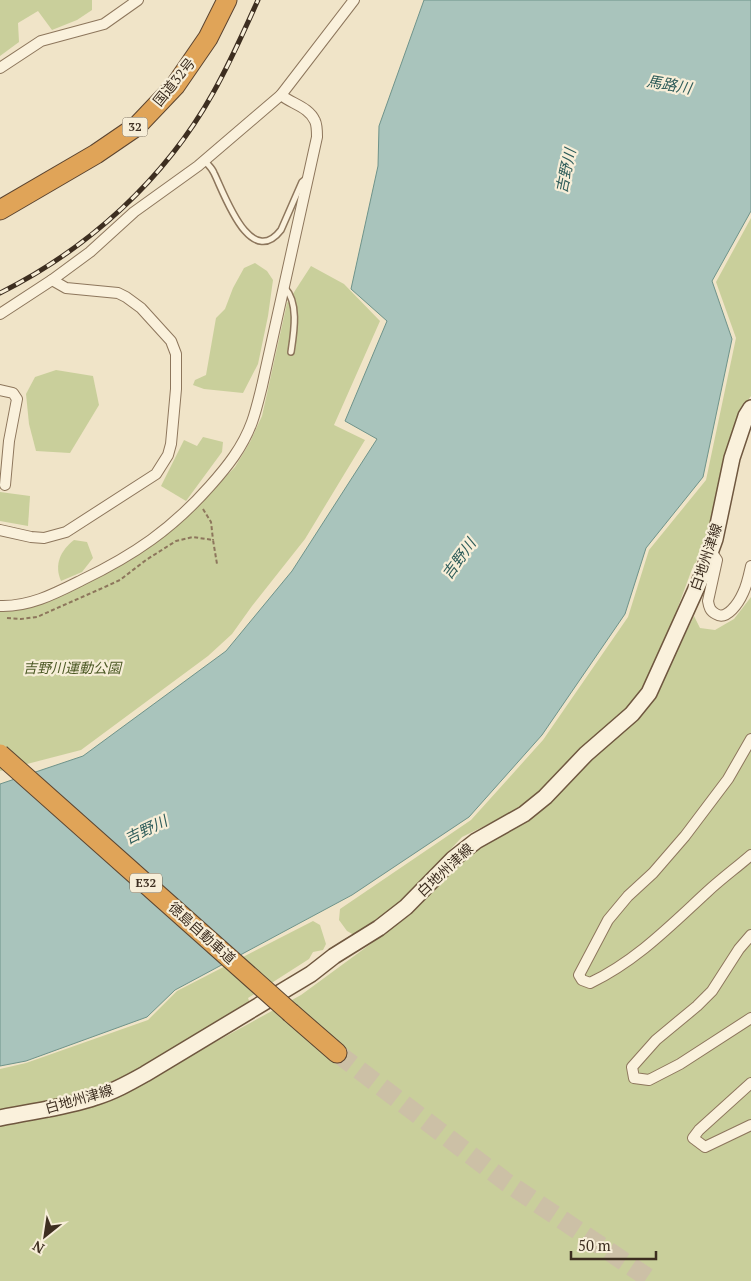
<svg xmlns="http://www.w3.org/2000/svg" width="751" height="1281" font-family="'PT Serif','Noto Sans JP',serif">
<rect width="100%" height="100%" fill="#f0e4c8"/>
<g fill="#c9cf9b">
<polygon points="0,0 92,0 92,10 77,20 52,30 38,11 18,23 19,42 0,56"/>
<polygon points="751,218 751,396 743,407 732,431 718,500 705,546 692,569 654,672 633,705 595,736 545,791 525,806 462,837 401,903 354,935 347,931 339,920 340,909 471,820 543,740 628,617 649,550 706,480 736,338 716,282"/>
<polygon points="255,263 267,271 273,280 268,316 258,364 243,393 204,389 193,385 195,380 206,375 216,318 225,309 233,288 244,268"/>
<polygon points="311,266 344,284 380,321 334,425 365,440 305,539 252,606 232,634 208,656 81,750 0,771 0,609 120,565 153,545 184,520 235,467 250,442 262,416 287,303"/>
<polygon points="56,370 93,376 99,405 70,453 36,451 29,424 26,394 35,377"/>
<polygon points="203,437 223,442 222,452 186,501 161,486 184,440 197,446"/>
<polygon points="0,492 30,496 28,526 0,521"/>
<path d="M74 540 87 542 93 558 82 572 61 581C54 565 60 551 74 540Z"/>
<polygon points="751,597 751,1281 0,1281 0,1124 104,1103 301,995 410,915 475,848 597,753 654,698 694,616 700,628 715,630 734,619"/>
<polygon points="313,921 320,925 326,944 323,950 313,952 309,959 248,998 250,1003 113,1086 79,1096 22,1106 0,1112 0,1069 26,1063 148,1020 177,991"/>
</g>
<polygon fill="#a9c4bc" stroke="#6f938a" points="424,0 751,0 751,211 712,281 732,339 703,477 646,548 625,614 542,735 469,817 352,895 175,990 147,1017 26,1061 0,1066 0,784 83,756 226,651 292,571 377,439 345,421 387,321 351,289 378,166 379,126"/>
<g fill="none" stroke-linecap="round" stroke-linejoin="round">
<polyline stroke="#ccc0a6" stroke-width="19" stroke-dasharray="19 9" stroke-linecap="butt" points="337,1053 506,1182 653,1281"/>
<g stroke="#8d765c" stroke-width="8">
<g id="lane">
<path d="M205 161C208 165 212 168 214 173 224 193 250 270 281 230L302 182 307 178"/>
<path d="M285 288C299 303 294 332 291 352"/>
</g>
</g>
<g stroke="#8d765c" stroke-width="12">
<g id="street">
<polyline points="0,68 41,41 104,24 138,0"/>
<polyline points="0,314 52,280 90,252 134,212 198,166 281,95 354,0"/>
<polyline points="0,390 13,393 17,399 9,441 5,485"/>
<polyline points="0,530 31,537 44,538 66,532 156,474 168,455 171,444 176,389 176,354 171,341 141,308 126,297 118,293 66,288 52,280"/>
<path d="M711 551 717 560 708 601C709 607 710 611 716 614 727 621 739 602 743 593 747 585 749 575 751 566"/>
<path d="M0 606C30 607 56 593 82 580 134 555 172 529 210 486 227 467 243 447 252 422 256 411 259 398 262 386L317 137C317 132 317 125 315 121 309 107 292 104 281 95"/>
<path d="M751 739 728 779 685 836 653 873 628 896 608 920 579 975 582 980 590 983C636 961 670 926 707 892 721 879 736 868 751 855"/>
<polyline points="751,935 739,949 712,991 697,1006 656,1040 632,1067 634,1078 649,1080 680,1064 751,1018"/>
<polyline points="751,1083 699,1130 693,1138 705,1147 751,1125"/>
</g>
</g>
<g stroke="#6f573f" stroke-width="18">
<path id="secondary" d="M0 1118C32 1111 65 1108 96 1097 113 1092 129 1083 145 1074L311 974 334 956 379 928 406 907 453 859 476 841 524 814 545 797 586 754 632 714 649 693 701 578 715 539 732 458 746 416 751 408"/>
</g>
<g stroke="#5b4430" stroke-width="21">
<g id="highway">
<polyline points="0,210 96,154 137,126 175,86 208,38 227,0"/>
<polyline points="291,1013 337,1053"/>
</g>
</g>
<g stroke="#8d765c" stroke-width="2" stroke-dasharray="4 2.5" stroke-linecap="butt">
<polyline points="203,509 211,522 213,540"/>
<polyline points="7,618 21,619 37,617 107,586 120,580 146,560 176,541 193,537 213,540 217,564"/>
</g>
<use href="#lane" stroke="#faf1dc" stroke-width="5"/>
<use href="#street" stroke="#faf1dc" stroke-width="10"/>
<use href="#secondary" stroke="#faf1dc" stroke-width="15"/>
<use href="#highway" stroke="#e0a458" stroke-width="19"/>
<g stroke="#3d2e20" stroke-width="5">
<path id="rail" d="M0 293C88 249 165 179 213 93 230 63 244 31 258 0"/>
</g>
<use href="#rail" stroke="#f7eed8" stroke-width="3" stroke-dasharray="9" stroke-linecap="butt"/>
<g stroke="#5b4430" stroke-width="21" stroke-linecap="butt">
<polyline id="highway-bridge" points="0,754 291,1013"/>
</g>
<use href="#highway-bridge" stroke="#e0a458" stroke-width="19"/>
</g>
<g text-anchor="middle" stroke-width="4.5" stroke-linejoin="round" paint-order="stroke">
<g fill="#f7eed8" stroke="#756857" stroke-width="1">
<rect x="122.5" y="117.5" width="25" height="19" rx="4"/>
<rect x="130" y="873.5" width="32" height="19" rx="4"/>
</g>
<g font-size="12" font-weight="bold" fill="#3d2e20">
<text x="135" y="131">32</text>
<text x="146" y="887">E32</text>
</g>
<g font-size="14" fill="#3d2e20" stroke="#f7eed8">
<text transform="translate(174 82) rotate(-51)" y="5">国道32号</text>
<text transform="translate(706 557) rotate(-71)" y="5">白地州津線</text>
<text transform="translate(445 870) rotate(-43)" y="5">白地州津線</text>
<text transform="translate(202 933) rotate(42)" y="5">徳島自動車道</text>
<text transform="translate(79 1099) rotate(-16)" y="5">白地州津線</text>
</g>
<g font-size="14" font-style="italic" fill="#4d5a26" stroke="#f7eed8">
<text x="72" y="673">吉野川運動公園</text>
</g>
<g font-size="15" font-style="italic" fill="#2f5d5a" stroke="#f7eed8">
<text transform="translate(669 85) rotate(10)" y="5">馬路川</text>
<text transform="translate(566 171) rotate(-78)" y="5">吉野川</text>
<text transform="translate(459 559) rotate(-54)" y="5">吉野川</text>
<text transform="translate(146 830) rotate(-26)" y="5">吉野川</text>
</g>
</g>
<g transform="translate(45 1236) rotate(210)" stroke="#f7eed8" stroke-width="4" paint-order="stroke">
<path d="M0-4L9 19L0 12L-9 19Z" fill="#3d2e20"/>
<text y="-8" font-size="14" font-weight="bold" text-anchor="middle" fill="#3d2e20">N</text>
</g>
<path d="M571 1251v8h85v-8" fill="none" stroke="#3d2e20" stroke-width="2.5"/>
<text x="578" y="1251" font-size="15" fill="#3d2e20" stroke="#f7eed8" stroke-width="4" paint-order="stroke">50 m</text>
</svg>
